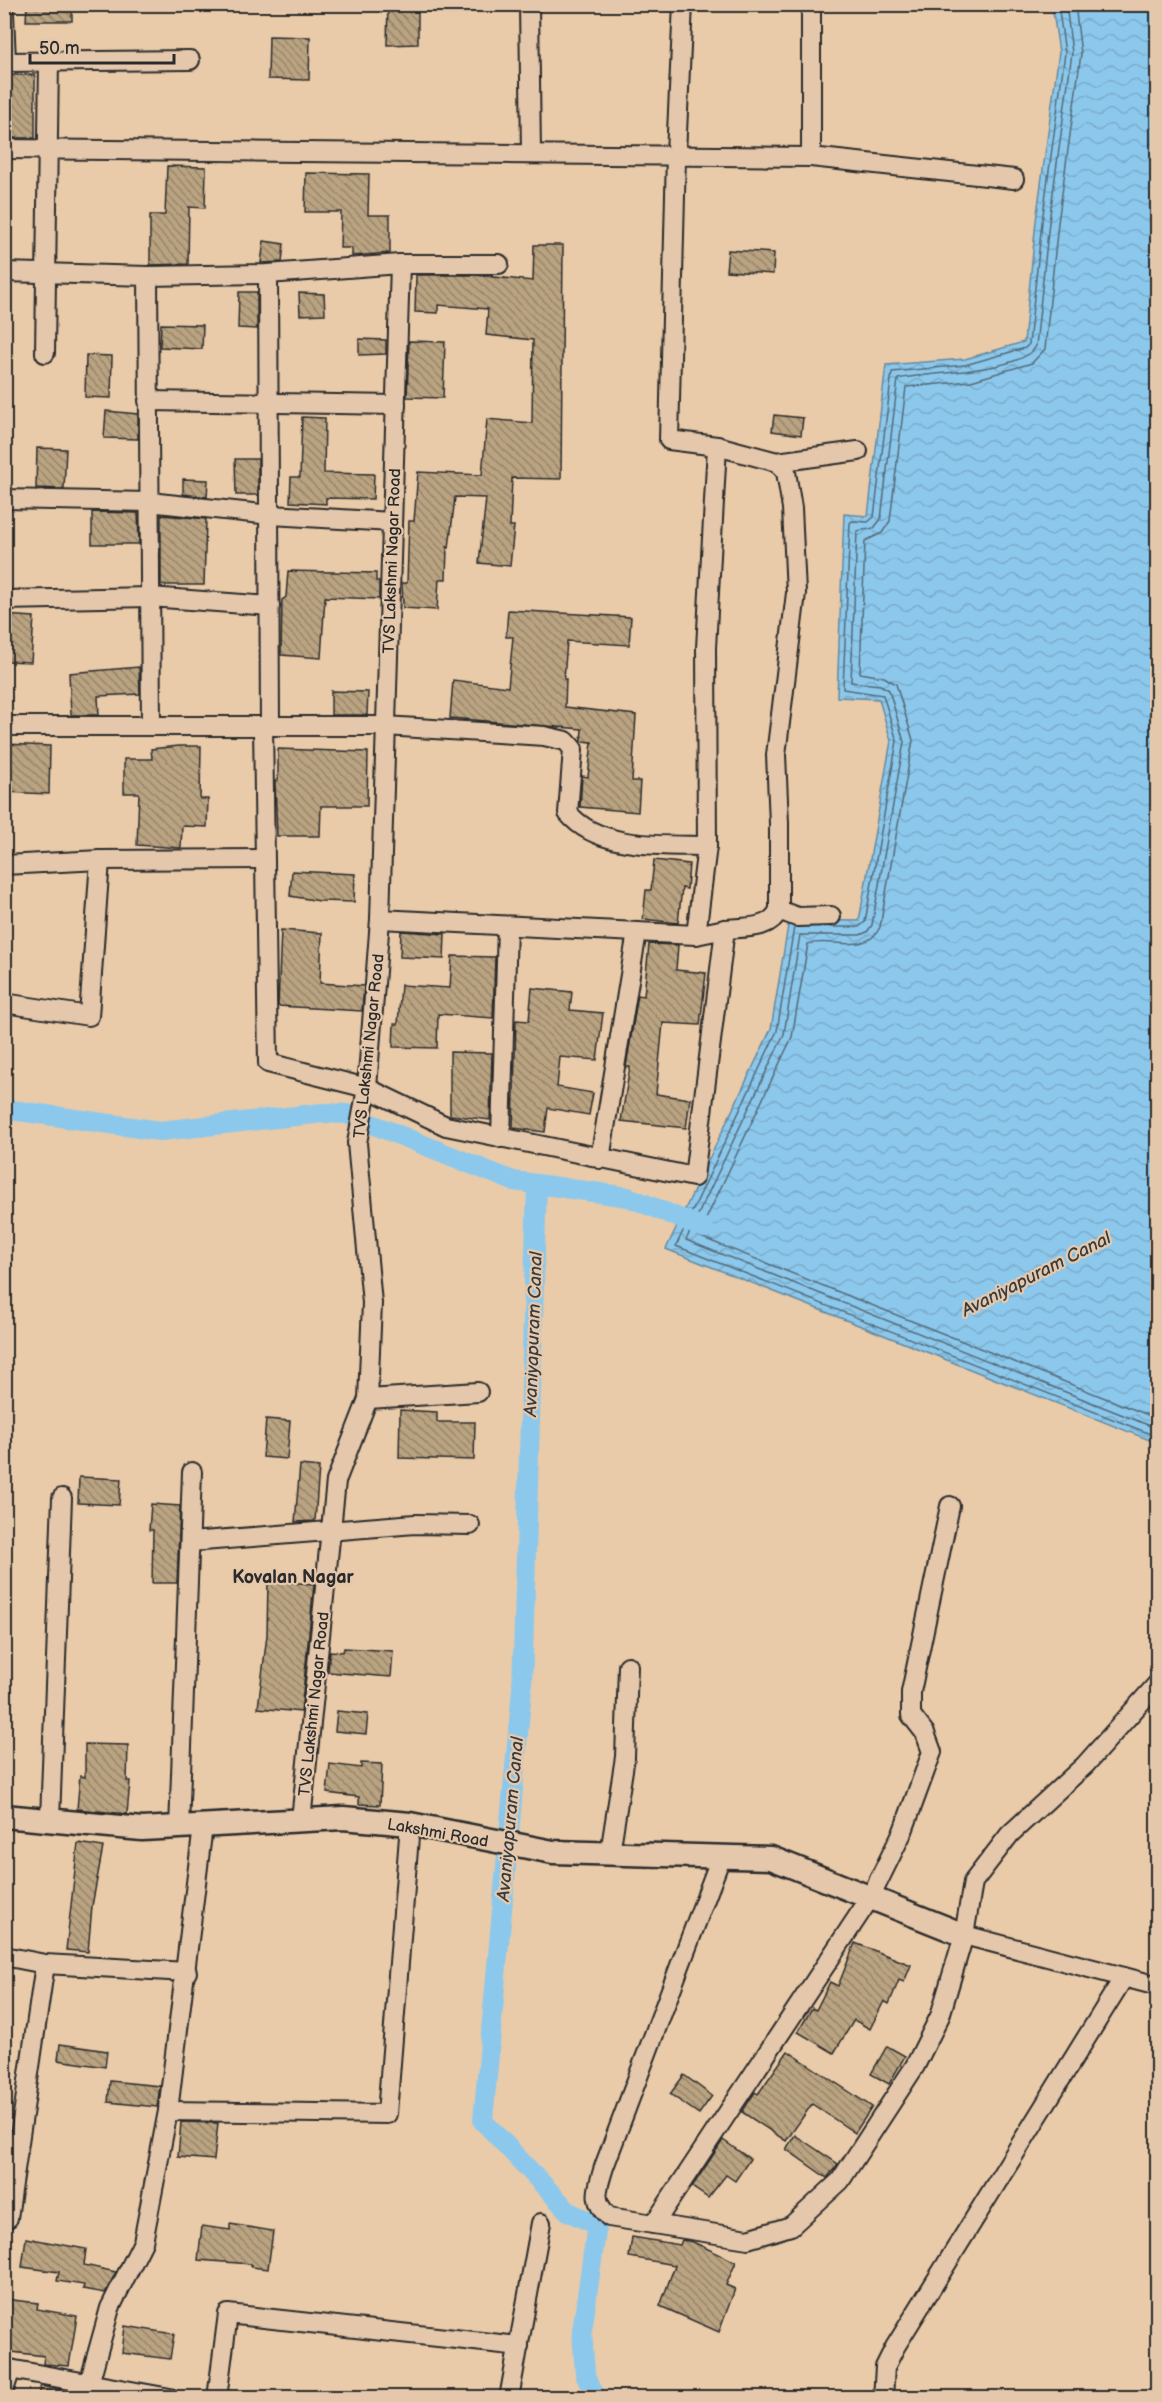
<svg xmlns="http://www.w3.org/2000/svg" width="1162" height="2402" font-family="'Balsamiq Sans',sans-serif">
<defs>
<pattern id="water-waves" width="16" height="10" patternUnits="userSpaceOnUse" patternTransform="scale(1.5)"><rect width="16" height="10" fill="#8cc8ec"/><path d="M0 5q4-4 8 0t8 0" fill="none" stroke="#79accb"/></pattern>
<pattern id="building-back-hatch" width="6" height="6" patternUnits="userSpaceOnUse" patternTransform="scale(1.5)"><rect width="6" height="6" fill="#baa381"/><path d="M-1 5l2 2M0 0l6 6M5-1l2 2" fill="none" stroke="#97856a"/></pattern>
</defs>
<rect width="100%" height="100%" fill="#e9cba9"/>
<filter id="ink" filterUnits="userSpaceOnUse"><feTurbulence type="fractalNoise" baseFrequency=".0167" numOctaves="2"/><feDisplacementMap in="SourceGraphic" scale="12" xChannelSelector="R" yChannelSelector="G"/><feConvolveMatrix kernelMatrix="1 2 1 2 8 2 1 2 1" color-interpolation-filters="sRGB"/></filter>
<g filter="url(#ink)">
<polygon fill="url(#water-waves)" stroke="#65899f" stroke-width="1.5" points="1052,5 1157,5 1157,1443 666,1249 771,1029 789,920 859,921 891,741 879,699 837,697 844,514 868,516 886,365 965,359 1024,342 1036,221 1059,52"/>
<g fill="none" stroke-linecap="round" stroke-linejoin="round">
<g stroke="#526a78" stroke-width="1.5">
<path d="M1066 4 1072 53 1049 222 1036 346C1022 373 926 372 898 379L881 519 874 528 857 531 851 682 880 685 889 690 904 742 872 925 867 932 860 935H800L784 1034 686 1240 1158 1429"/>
<path d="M1075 4 1081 54 1058 223 1045 349 1032 363 971 381 906 387 890 521 882 533 865 541 860 673 884 677 896 684 913 740 880 927C867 956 831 937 808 944L792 1037 698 1236 1158 1419"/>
<polyline points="794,927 777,1031 676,1246 1158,1437"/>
<polyline points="830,927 859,927 865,922 897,741 883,695 843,689 850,523 852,521 868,522 874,517 892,372 965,365 1025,348 1029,344 1042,222 1065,53 1058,4"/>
</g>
<g stroke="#8cc8ec" stroke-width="20">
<polyline points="4,1109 160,1131 323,1113 347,1114 513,1181 537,1184 522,1689 483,2121 569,2212 597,2225 582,2331 585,2374 596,2398"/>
<polyline points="537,1184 628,1197 704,1228"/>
</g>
</g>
<g fill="url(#building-back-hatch)" stroke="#2b2b2b" stroke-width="1.5">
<polygon points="27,4 72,4 72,21 26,21"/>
<polygon points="388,4 418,4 418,44 387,45"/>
<polygon points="269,36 310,37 309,80 268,79"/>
<polygon points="10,75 35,75 35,138 10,138 10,121 4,121 4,93 10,93"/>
<polygon points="167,166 206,167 205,208 189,207 188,264 150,265 150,215 165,215"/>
<polygon points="306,173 369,174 368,215 390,215 390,253 352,256 352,248 340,248 341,212 305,212"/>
<polygon points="264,241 284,244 282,262 261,263"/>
<polygon points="534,245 563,245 561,479 512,478 510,526 514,526 510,566 479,563 486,498 455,497 449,548 447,547 446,579 439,579 437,610 403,608 402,583 407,583 409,521 414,521 418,472 482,475 487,419 532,423 533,340 486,335 488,309 438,305 438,313 415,312 416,275 474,275 533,281"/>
<polygon points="728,250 774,253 773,274 726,271"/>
<polygon points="239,292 257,292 257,329 238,328"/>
<polygon points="299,293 324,294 325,314 300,315"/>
<polygon points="161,324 203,325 202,349 160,347"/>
<polygon points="359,339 386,340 386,354 359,355"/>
<polygon points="409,341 445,342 443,398 407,397"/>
<polygon points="86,355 112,356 111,398 85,397"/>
<polygon points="106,411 138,414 138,439 104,438"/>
<polygon points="774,415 803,418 801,435 772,431"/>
<polygon points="302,417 325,418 324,473 374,474 373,499 326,498 326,504 290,502 291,477 300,477"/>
<polygon points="37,448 66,449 64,489 36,488"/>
<polygon points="235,459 258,459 258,495 236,495"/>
<polygon points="183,479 208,480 207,497 183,494"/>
<polygon points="92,512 138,513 139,544 92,544"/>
<polygon points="161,515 206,519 204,585 161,585"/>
<polygon points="288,571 376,573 376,581 379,581 379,599 325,597 321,658 281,655 282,600 286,597"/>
<polygon points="508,610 631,617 629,645 567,641 564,679 566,679 565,707 636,715 632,781 640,781 638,812 580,807 582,776 588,777 592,742 581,741 582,729 450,718 453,680 508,687 513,637 506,637"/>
<polygon points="4,615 34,617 31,662 4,661"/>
<polygon points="139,667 140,694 98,696 99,715 71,715 69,673"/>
<polygon points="331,691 368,692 367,715 331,715"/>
<polygon points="5,744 50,746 49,794 4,792"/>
<polygon points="179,746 201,746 200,799 208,799 207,827 182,826 181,848 137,845 139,793 124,793 124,759 152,759 151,749"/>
<polygon points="278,749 368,752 367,806 321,806 320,836 277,836 275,781 278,780"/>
<polygon points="654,860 689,864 687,889 682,888 678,923 643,919 646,890 651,890"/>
<polygon points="292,871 355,874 354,902 320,901 290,896"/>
<polygon points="281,930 322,933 320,983 364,986 362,1011 278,1006"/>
<polygon points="401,931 445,934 444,959 400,957"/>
<polygon points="649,944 678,945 676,970 706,973 700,1025 663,1023 656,1094 690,1099 686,1128 621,1121 630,1067 626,1067 638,995 644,996"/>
<polygon points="452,956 495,957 493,1018 438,1014 437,1048 393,1047 394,1024 398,1024 401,985 450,988"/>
<polygon points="532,988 572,992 570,1010 603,1013 597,1060 560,1057 557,1087 593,1093 589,1115 548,1108 545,1132 513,1128 516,1020 529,1021"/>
<polygon points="450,1052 492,1053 490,1120 450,1115"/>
<polygon points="400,1410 437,1412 437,1422 475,1422 474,1460 399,1458"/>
<polygon points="266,1419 290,1421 287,1459 263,1457"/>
<polygon points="300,1465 319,1467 315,1521 295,1522"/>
<polygon points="79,1477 121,1479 119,1505 78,1503"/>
<polygon points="151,1504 180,1506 177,1583 152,1583 153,1530 149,1530"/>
<polygon points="268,1581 314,1584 301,1712 258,1708 267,1635"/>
<polygon points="344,1648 393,1651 391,1677 328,1672 330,1651 343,1652"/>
<polygon points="337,1711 368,1714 366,1734 335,1731"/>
<polygon points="85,1744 128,1745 127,1781 130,1781 127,1814 77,1809 80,1776 85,1777"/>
<polygon points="361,1763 382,1764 380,1805 359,1804 359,1797 327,1793 330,1764 361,1768"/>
<polygon points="78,1843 103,1847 92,1906 88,1952 66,1950"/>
<polygon points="855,1943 911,1965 904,1982 899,1980 889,2004 884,2001 870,2029 854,2020 834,2053 798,2032 812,2008 816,2010 830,1982 838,1986"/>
<polygon points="60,2044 107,2051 105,2067 58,2060"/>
<polygon points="887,2046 905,2056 889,2084 871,2074"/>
<polygon points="788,2051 872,2107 855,2133 812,2104 786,2141 742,2112 755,2092 758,2094"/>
<polygon points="684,2075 712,2096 699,2114 670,2094"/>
<polygon points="110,2081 160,2086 157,2107 108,2102"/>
<polygon points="181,2122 218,2123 214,2160 178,2157"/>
<polygon points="795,2135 838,2164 827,2178 786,2149"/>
<polygon points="723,2140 750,2159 735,2181 726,2175 708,2198 692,2187"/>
<polygon points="230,2224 273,2231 268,2269 251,2267 251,2264 198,2260 202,2226 230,2230"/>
<polygon points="632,2237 680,2245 682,2240 693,2242 736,2262 726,2285 735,2289 719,2332 660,2306 675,2265 629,2257"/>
<polygon points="26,2238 86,2249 84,2265 116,2272 105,2293 83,2289 84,2285 57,2281 59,2272 22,2267"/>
<polygon points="4,2299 38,2303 37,2309 77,2316 69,2366 43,2364 44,2356 4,2351"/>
<polygon points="125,2326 174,2334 170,2359 122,2353"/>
<polygon points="40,2386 62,2390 61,2397 38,2397"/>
</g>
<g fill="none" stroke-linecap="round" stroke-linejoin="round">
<g stroke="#2b2b2b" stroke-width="22">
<g id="minor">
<polyline points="529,4 531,153"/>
<polyline points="4,13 6,62 190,60"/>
<polyline points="4,149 811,157 811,4"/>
<polyline points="811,157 1014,179"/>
<polyline points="4,272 148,276 268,274 400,264 499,264"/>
<polyline points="268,274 270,726"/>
<polyline points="148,276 151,726"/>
<polyline points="45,353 49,61"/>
<polyline points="148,401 396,405"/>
<path d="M717 446 777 462 786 472 792 508 796 593 776 755 779 823V910C770 930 745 927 725 929"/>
<polyline points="777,462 858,451"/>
<polyline points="4,499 149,502 271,515 392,522"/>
<polyline points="4,600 150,597 270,606"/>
<path d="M4 726H385L544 736 566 741 573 749 568 813C598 850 664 845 707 846"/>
<polyline points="263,726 268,1063 367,1088 446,1126 694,1177 725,929 696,935"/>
<polyline points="4,865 100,860 264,859"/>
<polyline points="779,910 797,917 831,916"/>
<polyline points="380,919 696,935 707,846 706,648 717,446 669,440 676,154 683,4"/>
<polyline points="4,1003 89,1016 100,860"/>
<polyline points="501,1138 507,926"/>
<polyline points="600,1159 637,932"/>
<polyline points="368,1399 478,1392"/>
<polyline points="190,1542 415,1524 470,1525"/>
<polyline points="50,1820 62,1498"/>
<polyline points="301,1820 336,1481 368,1399 372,1303 357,1143 367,1088 380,919 400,264"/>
<polyline points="179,1829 192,1472"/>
<polyline points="610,1853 625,1757 628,1666"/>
<path d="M721 1857 604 2167C598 2188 591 2200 609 2217L748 2239 791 2226 840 2181 915 2066 940 2016 964 1935 973 1882 1010 1834 1085 1765 1158 1683"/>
<polyline points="964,1935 1158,1986"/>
<polyline points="4,1956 45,1964 8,2218"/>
<polyline points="45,1964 187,1972"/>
<polyline points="168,2111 387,2114 410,1824"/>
<polyline points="654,2224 870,1898 903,1831 932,1752 925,1733 911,1715 911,1692 950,1506"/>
<polyline points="4,2368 170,2398"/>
<polyline points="4,2390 11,2369"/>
<polyline points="85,2398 110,2308 143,2242 168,2111 203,1826"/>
<polyline points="217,2398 228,2314 519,2346"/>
<polyline points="509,2398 541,2223"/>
<polyline points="883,2398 885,2367 895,2347 1124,1977"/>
</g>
</g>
<g stroke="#2b2b2b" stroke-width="27">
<polyline id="tertiary" points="4,1816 142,1829 343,1818 410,1824 553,1852 771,1858 964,1935"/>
</g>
<use href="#minor" stroke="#e5c8ac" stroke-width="18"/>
<use href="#tertiary" stroke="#e5c8ac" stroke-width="22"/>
</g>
</g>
<g text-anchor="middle" stroke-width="4.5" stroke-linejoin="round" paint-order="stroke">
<g font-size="16" fill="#2b2b2b" stroke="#e5c8ac">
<text transform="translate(391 561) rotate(-88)" y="6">TVS Lakshmi Nagar Road</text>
<text transform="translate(368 1046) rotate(-84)" y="6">TVS Lakshmi Nagar Road</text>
<text transform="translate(313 1704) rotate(-84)" y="6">TVS Lakshmi Nagar Road</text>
<text transform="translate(438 1832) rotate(10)" y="6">Lakshmi Road</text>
</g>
<g font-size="18" font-style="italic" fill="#353b3e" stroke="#e5c8ac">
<text transform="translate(1036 1274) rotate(-27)" y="6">Avaniyapuram Canal</text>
<text transform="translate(533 1334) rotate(-88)" y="6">Avaniyapuram Canal</text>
<text transform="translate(510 1819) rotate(-85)" y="6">Avaniyapuram Canal</text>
</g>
<g font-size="18" font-weight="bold" fill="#2b2b2b" stroke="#e5c8ac">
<text x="293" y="1583">Kovalan Nagar</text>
</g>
</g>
<rect width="1162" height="2402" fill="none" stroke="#e5c8ac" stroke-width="24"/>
<rect x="12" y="12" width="1138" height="2378" fill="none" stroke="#2b2b2b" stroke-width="2" filter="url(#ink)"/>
<path d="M30 54v9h144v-9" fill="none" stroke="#2b2b2b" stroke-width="3"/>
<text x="39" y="54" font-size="18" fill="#2b2b2b" stroke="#e5c8ac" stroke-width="4.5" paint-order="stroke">50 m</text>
</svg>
